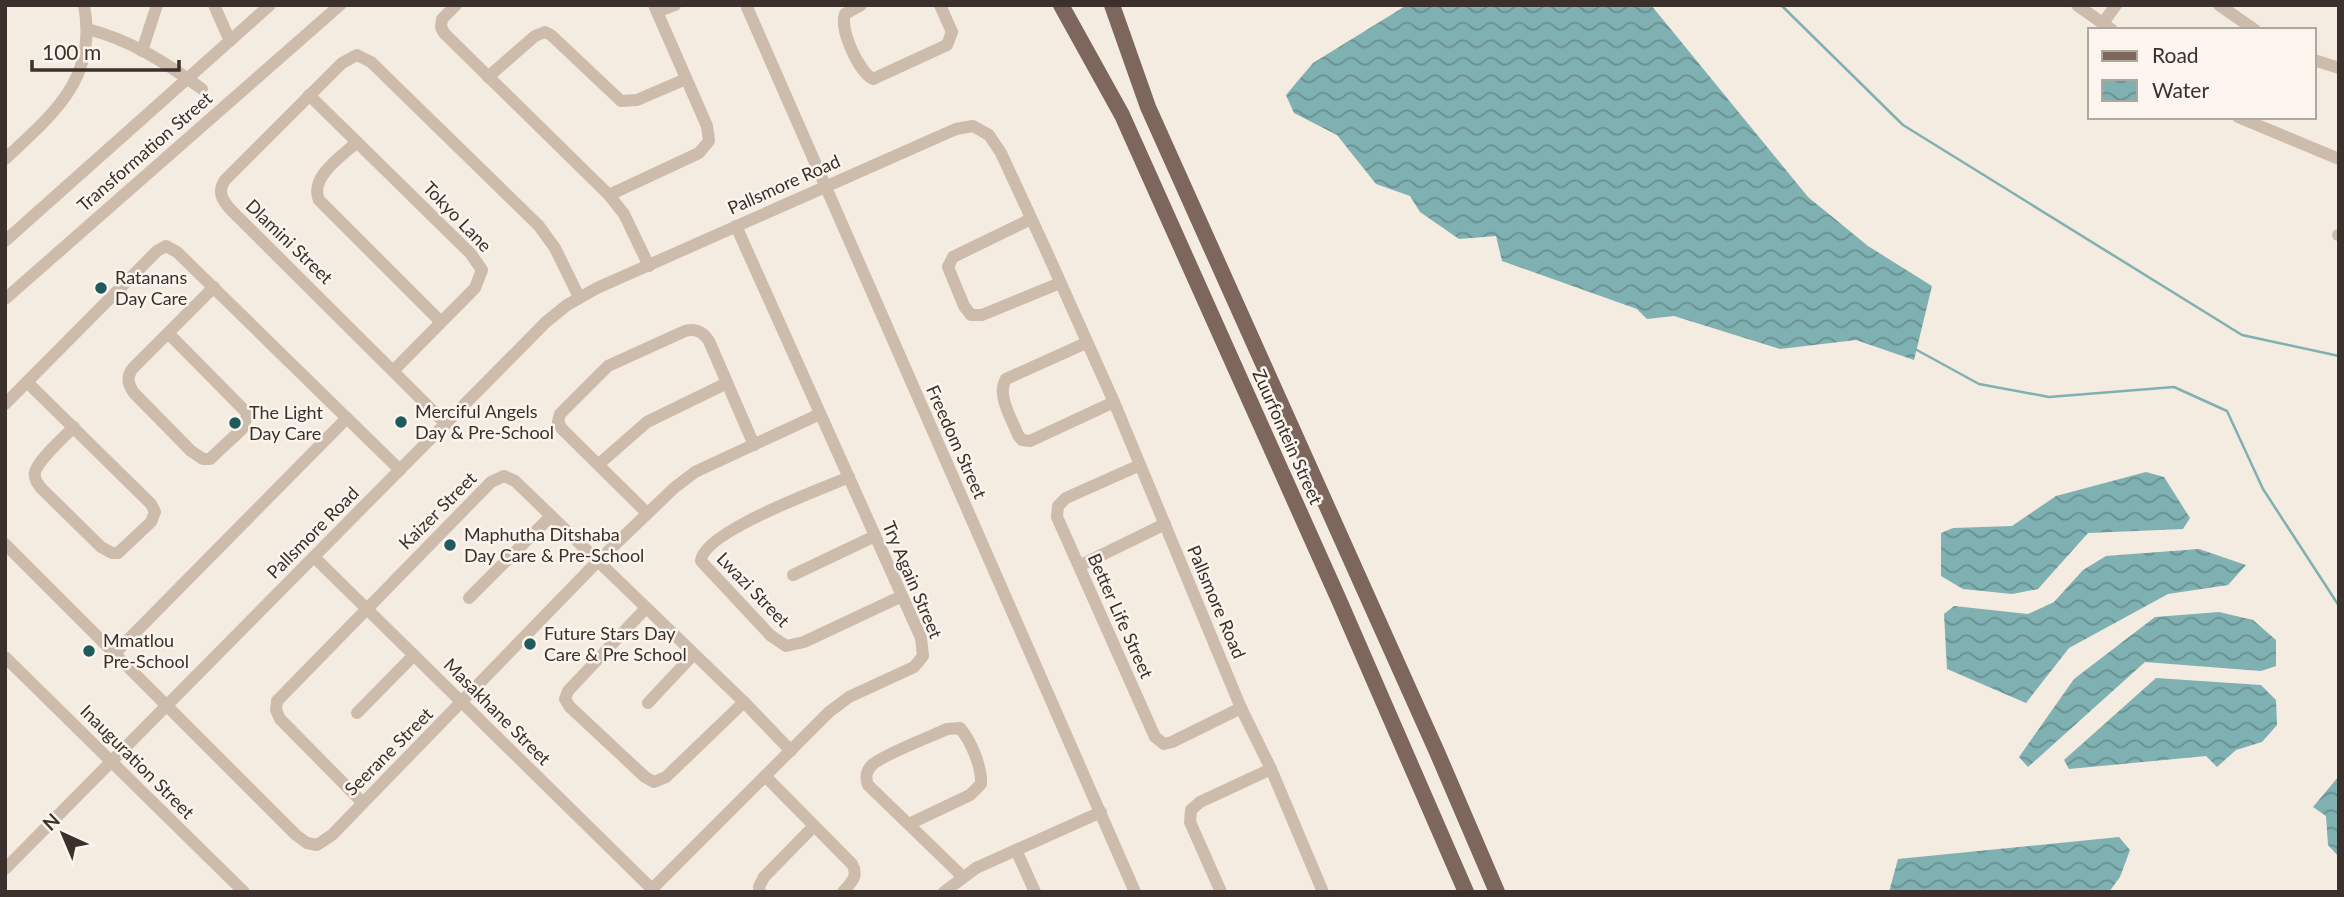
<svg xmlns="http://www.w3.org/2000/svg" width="2344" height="897" font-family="Lato,sans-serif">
<defs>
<pattern id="water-waves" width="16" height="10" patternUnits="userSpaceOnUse" patternTransform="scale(1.75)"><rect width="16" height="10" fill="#7fb0b2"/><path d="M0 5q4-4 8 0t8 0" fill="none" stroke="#699091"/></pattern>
</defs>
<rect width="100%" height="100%" fill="#f4ebe1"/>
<g fill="url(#water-waves)">
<polygon points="1407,5 1651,5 1808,197 1868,246 1932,286 1914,360 1856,340 1780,349 1674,316 1647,319 1637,309 1502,261 1496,236 1459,239 1420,212 1410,196 1376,184 1337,135 1294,113 1286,95 1313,63"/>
<polygon points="2146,472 2164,477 2190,518 2183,529 2088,533 2038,589 2012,594 1963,589 1941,576 1941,533 1953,528 2012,526 2056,496"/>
<polygon points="2199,549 2246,565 2228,585 2168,594 2069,648 2026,703 1947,669 1944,614 1954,606 2028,614 2054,602 2083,570 2106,556"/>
<polygon points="2219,612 2253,620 2276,640 2276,666 2261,671 2145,662 2028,767 2019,757 2074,679 2155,617"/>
<polygon points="2156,678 2261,685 2276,700 2277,725 2262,742 2236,750 2217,767 2206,756 2069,769 2064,760"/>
<polygon points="2339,776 2339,857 2328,845 2326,816 2313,807"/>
<polygon points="2119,837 2130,850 2120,877 2109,892 1889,892 1898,859"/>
</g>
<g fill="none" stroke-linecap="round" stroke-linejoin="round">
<g stroke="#7fb0b2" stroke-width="2.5">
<polyline points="1781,5 1903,125 2242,335 2339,356"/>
<polyline points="1915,349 1979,384 2049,397 2174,387 2227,411 2263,489 2339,606"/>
</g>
<g stroke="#cdbbac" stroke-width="12">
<polyline points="214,5 230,41"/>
<polyline points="456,5 442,19 441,27 444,33 609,195 624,214 649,266"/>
<polyline points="746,5 1135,892"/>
<path d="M861 5 845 14C839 29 859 72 873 79L947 45 952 32 940 5"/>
<polyline points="2077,5 2112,30"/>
<polyline points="2219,5 2255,30"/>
<polyline points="657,12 675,5"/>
<polyline points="2103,23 2116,5"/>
<path d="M87 29C129 39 168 64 202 89"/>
<polyline points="142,51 157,5"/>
<polyline points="2314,60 2339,68"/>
<polyline points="488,77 535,36 545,32 551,35 621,101 637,100 686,79"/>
<polyline points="309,95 471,254 482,270 475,288 394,370"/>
<polyline points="2238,117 2339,159"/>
<path d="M357 142C342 156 309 177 319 200L441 322"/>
<path d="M5 159C53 114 98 79 84 5"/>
<polyline points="609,195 699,153 709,141 707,126 654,5"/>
<polyline points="1031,219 953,257 948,267 964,306 971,315 982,315 1060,283"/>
<polyline points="2338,235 2339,235"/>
<polyline points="5,241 270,5"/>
<polyline points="5,299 340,5"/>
<path d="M169 334 248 414 242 429 210 459H203L191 451 134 393C128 385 126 377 133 368L214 287"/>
<path d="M1086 343 1006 379C996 395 1012 419 1018 435L1022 440 1030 441 1114 402"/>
<path d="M27 382 151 504 155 512 151 522 118 553H112L101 547 41 488C37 483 34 479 35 472 39 459 64 437 74 427"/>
<polyline points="5,404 157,251 166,246 177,252 400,470"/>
<path d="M446 424 231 210C222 200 217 192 225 180L342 63 357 55 371 62 539 226 555 248 579 297"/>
<polyline points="599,464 647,422 727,383"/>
<polyline points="1140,465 1066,498 1058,506 1057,517 1155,737 1164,744 1172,742 1241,708"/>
<path d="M849 477C822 489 702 532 701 561L770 635 786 646 804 642 902 596"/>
<path d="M647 513 562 429 558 422 560 414 608 366 685 331C696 328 703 332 709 341L754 445"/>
<polyline points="5,544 296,835 307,843 317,845 332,835 597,562 674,488 695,472 820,414"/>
<polyline points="314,557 655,892"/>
<polyline points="1079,566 1165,524"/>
<polyline points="793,575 875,536"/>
<polyline points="469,598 551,516"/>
<polyline points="646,608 568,691 565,699 570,707 645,777 654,782 666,777 744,702"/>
<polyline points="115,653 347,418"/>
<polyline points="5,657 244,892"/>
<polyline points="648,703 693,655"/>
<polyline points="357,713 414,655"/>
<path d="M765 776 852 864C859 876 851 883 843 892"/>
<polyline points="363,803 280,719 276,710 277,701 491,482 504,476 515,481 744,702 791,751"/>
<path d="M909 824 970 795 981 784C982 767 971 741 960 728L947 729C932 736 882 755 872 765 866 771 865 777 868 785L963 877"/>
<polyline points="1016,850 1035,892"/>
<polyline points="5,869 546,322 567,305 597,288 956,129 973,126 989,135 1001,153 1045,248 1114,402 1241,708 1271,769 1323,892"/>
<polyline points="652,889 829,712 849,697 914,667 923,656 921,638 736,226"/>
<polyline points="760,892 759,887 764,877 814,826"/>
<polyline points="944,892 976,868 1101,812"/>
<polyline points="1221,892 1190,822 1191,810 1200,802 1271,769"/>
</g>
<g stroke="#7d675c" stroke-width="16">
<polyline points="1061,5 1122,115 1339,600 1466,892"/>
<polyline points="1112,5 1148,107 1437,752 1497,892"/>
</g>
</g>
<g fill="#1f5a5e" stroke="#fbf5ee" stroke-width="2.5">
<circle cx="101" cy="288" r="7"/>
<circle cx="401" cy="422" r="7"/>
<circle cx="235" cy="423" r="7"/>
<circle cx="450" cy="545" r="7"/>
<circle cx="530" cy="644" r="7"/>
<circle cx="89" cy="651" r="7"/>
</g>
<g text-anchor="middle" stroke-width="5" stroke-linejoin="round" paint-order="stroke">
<g font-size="18" fill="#3b302b" stroke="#fbf5ee">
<text transform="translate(145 152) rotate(-41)" y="6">Transformation Street</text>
<text transform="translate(784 185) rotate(-24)" y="6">Pallsmore Road</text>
<text transform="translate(457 217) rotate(46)" y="6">Tokyo Lane</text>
<text transform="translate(289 242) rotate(44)" y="6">Dlamini Street</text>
<text transform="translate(1287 437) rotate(66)" y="6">Zuurfontein Street</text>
<text transform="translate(956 442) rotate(66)" y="6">Freedom Street</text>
<text transform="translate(438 511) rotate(-45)" y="6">Kaizer Street</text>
<text transform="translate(313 533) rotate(-45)" y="6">Pallsmore Road</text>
<text transform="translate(912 580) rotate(67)" y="6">Try Again Street</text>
<text transform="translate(753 590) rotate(46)" y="6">Lwazi Street</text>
<text transform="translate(1216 602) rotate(67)" y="6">Pallsmore Road</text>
<text transform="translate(1120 616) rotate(66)" y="6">Better Life Street</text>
<text transform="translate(497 712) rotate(45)" y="6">Masakhane Street</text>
<text transform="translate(389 752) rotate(-45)" y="6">Seerane Street</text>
<text transform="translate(137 762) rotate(45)" y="6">Inauguration Street</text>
</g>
<g font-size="18" fill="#3b302b" stroke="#fbf5ee" text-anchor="start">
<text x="115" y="284">Ratanans<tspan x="115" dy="21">Day Care</tspan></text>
<text x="415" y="418">Merciful Angels<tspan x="415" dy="21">Day &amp; Pre-School</tspan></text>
<text x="249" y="419">The Light<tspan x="249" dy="21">Day Care</tspan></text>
<text x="464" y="541">Maphutha Ditshaba<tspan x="464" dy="21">Day Care &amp; Pre-School</tspan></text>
<text x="544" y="640">Future Stars Day<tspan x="544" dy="21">Care &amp; Pre School</tspan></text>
<text x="103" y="647">Mmatlou<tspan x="103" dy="21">Pre-School</tspan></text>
</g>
</g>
<rect width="2344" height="897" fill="none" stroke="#3b302b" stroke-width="14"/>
<rect x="2088" y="28" width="228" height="91" fill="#fbf5ee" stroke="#aea6a0" stroke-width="2"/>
<rect x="2102" y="51" width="35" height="10" fill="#7d675c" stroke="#aea6a0" stroke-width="2"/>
<text x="2152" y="63" font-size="21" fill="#3b302b">Road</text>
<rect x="2102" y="80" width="35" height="21" fill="url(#water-waves)" stroke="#aea6a0" stroke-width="2"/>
<text x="2152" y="98" font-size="21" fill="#3b302b">Water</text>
<g transform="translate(63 834) rotate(316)" stroke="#fbf5ee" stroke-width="5" paint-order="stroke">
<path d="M0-5L12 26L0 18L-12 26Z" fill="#3b302b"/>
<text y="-10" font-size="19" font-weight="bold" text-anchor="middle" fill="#3b302b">N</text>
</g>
<path d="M32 60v10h147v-10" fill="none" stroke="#3b302b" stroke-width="3.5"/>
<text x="42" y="60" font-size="21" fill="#3b302b" stroke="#fbf5ee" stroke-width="5" paint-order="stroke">100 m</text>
</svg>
